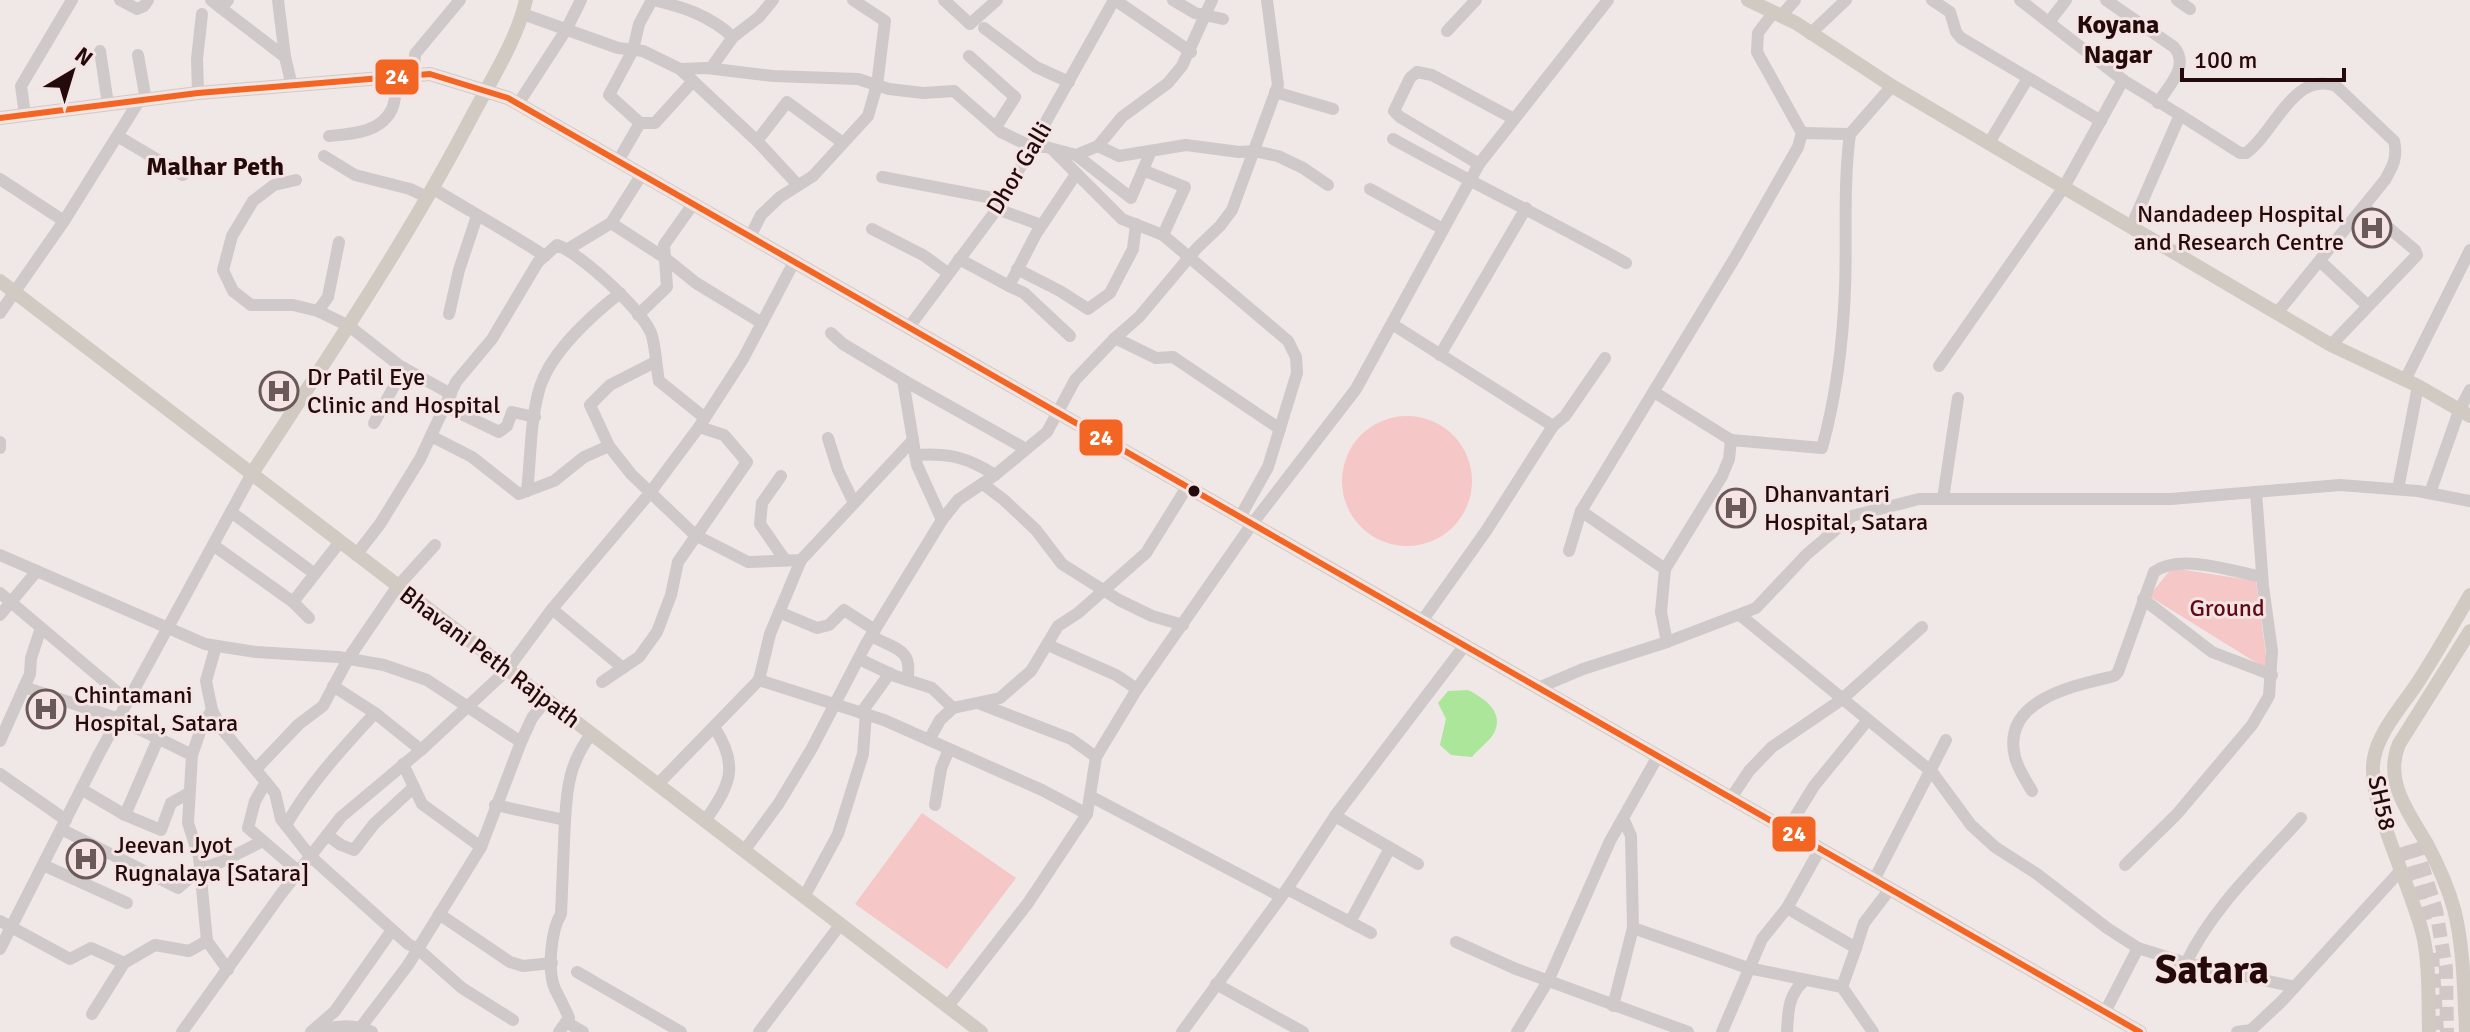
<svg xmlns="http://www.w3.org/2000/svg" width="2470" height="1032" font-family="Signika,sans-serif">
<rect width="100%" height="100%" fill="#f0e8e7"/>
<g fill="#f5c7c6">
<circle cx="1407" cy="481" r="65"/>
<polygon points="2172,568 2256,581 2268,670 2149,596"/>
<polygon points="922,813 1016,878 947,969 855,904"/>
</g>
<path fill="#abe69b" d="M1468 690C1484 698 1505 712 1494 733 1490 741 1478 749 1472 757L1451 755 1440 745 1446 719 1438 703 1448 691Z"/>
<g fill="none" stroke-linecap="round" stroke-linejoin="round">
<g stroke="#d1c7c6" stroke-width="14" stroke-dasharray="14 7" stroke-linecap="butt">
<polyline points="2415,843 2436,910 2446,969 2447,1032"/>
<polyline points="2402,847 2419,896 2426,925"/>
<polyline points="2432,953 2437,1032"/>
</g>
<g stroke="#cfc9c9" stroke-width="12">
<polyline points="120,0 137,9 144,6 148,0"/>
<polyline points="211,0 221,8 228,0"/>
<polyline points="278,0 285,57"/>
<path d="M653 0C683 7 709 15 733 37"/>
<polyline points="944,0 970,24 997,0"/>
<polyline points="1115,0 1191,52"/>
<polyline points="1173,0 1195,13 1223,19"/>
<polyline points="1212,0 1182,66 1168,83 1122,117 1098,146 1119,156 1186,145 1239,152 1254,151 1278,156 1303,168 1328,185"/>
<polyline points="1932,0 1950,12 1956,32 1961,38 2101,121"/>
<path d="M2106 0 2174 47C2190 66 2169 85 2158 103"/>
<polyline points="2177,0 2190,9"/>
<polyline points="221,8 285,57 292,86"/>
<polyline points="523,14 618,48 643,51 680,69 706,68 773,76 858,79 889,89 923,93 954,91 1001,132 1032,147 1046,147 1076,155 1098,146"/>
<polyline points="1781,16 1795,0"/>
<polyline points="2049,22 2066,0"/>
<polyline points="984,28 1036,67 1069,82"/>
<polyline points="1447,31 1476,0"/>
<polyline points="1810,34 1846,0"/>
<polyline points="100,51 108,104"/>
<polyline points="138,55 146,100"/>
<polyline points="969,56 1015,97 996,127"/>
<polyline points="711,68 733,37 759,17 773,0"/>
<polyline points="680,69 757,141 798,185"/>
<polyline points="414,76 415,54 460,0"/>
<polyline points="2123,80 2180,115 2131,227"/>
<polyline points="1275,92 1333,109"/>
<polyline points="198,93 197,59 202,14"/>
<polyline points="518,104 566,30 581,0"/>
<polyline points="25,115 21,86 72,0"/>
<path d="M2180 115 2240 153H2246C2274 134 2293 70 2336 86L2394 141C2398 157 2393 166 2385 180L2277 313"/>
<polyline points="640,123 655,123 693,81"/>
<polyline points="1802,133 1850,134 1892,86"/>
<path d="M329 136C351 134 381 133 392 109 396 100 396 87 398 77"/>
<polyline points="119,137 183,175"/>
<path d="M1393 139C1470 182 1549 220 1626 263"/>
<polyline points="757,141 787,102 843,143"/>
<polyline points="1989,143 2028,78"/>
<polyline points="1052,149 1122,219 1163,235 1288,341 1296,357 1297,373 1268,467 1240,517"/>
<polyline points="1076,155 1131,198 1151,151"/>
<polyline points="324,156 355,175 410,189 427,197"/>
<polyline points="618,161 640,123 609,95 633,50 639,24 652,0"/>
<polyline points="1479,164 1400,117 1394,111 1410,78 1417,72 1432,75 1514,119"/>
<polyline points="1145,171 1185,187 1163,235"/>
<polyline points="882,177 1003,200"/>
<polyline points="0,179 64,221"/>
<polyline points="296,180 274,185 253,201 232,236 223,270 233,291 251,305 293,305 318,311 349,326 400,366 451,394"/>
<path d="M432 188C470 211 508 232 545 256"/>
<polyline points="1370,189 1443,229"/>
<polyline points="997,209 1041,225"/>
<polyline points="611,223 665,258 696,283 762,323"/>
<polyline points="872,229 923,255 948,273"/>
<polyline points="750,237 761,215 780,197 813,176 868,116 877,85 885,21 853,0"/>
<polyline points="568,249 611,223 642,174"/>
<polyline points="959,259 1009,286 1036,234 1076,174"/>
<polyline points="2321,262 2368,306"/>
<polyline points="1017,269 1060,291 1088,309 1110,293 1133,249 1136,224"/>
<polyline points="1009,286 1024,293 1070,336"/>
<polyline points="318,311 328,297 339,242"/>
<polyline points="0,313 64,221 139,101"/>
<polyline points="449,314 459,270 477,216"/>
<polyline points="638,315 667,287 664,245 693,204"/>
<polyline points="1392,324 1553,426"/>
<polyline points="909,327 997,209 1114,0"/>
<polyline points="831,333 843,344 903,380 1026,449"/>
<polyline points="1115,338 1156,358 1173,357 1280,429"/>
<polyline points="2331,345 2417,255 2415,250 2364,207"/>
<polyline points="1440,355 1526,208"/>
<polyline points="655,362 610,385 590,405 609,446 631,474 695,535 748,562 801,560 913,440"/>
<polyline points="1939,366 2064,187 2123,80 2020,0"/>
<polyline points="2405,380 2470,250"/>
<polyline points="1654,392 1731,440 1729,459 1722,476 1665,569 1661,612 1667,642"/>
<polyline points="445,406 499,432 507,426 512,412 535,417"/>
<polyline points="374,423 404,368"/>
<polyline points="431,436 472,457 519,494 554,481 584,457 609,446"/>
<polyline points="828,438 838,470 854,503"/>
<path d="M1731 440 1822 448C1836 397 1843 342 1845 289 1847 237 1843 186 1850 134"/>
<polyline points="0,442 0,448"/>
<path d="M915 455C949 453 967 457 995 475"/>
<polyline points="781,476 762,503 760,524 785,560"/>
<polyline points="983,484 1004,500 1036,530 1062,564 1119,600 1152,616 1183,625"/>
<polyline points="2398,489 2418,386"/>
<path d="M527 491C531 457 530 419 540 387 551 352 592 315 620 293"/>
<polyline points="2430,493 2459,411 2470,390"/>
<polyline points="1943,499 1958,398"/>
<polyline points="1581,511 1665,569"/>
<polyline points="231,512 315,574"/>
<polyline points="942,520 958,500 995,475 1047,432 1075,380 1115,338 1139,317 1197,248 1220,226 1232,210 1278,85 1267,0"/>
<polyline points="213,545 293,602 309,618"/>
<polyline points="1569,551 1581,511 1736,256 1798,147 1802,133 1757,52 1758,33 1773,13"/>
<polyline points="0,555 205,644 256,652 338,657 384,665 427,680 521,742"/>
<path d="M356 555 380 524 420 459 456 382 492 339 538 262 557 245C580 253 646 313 652 336 656 350 656 366 659 381L705 418"/>
<polyline points="0,593 128,701"/>
<polyline points="2143,599 2212,652 2272,675"/>
<polyline points="293,602 339,543"/>
<polyline points="552,609 623,668"/>
<polyline points="779,612 817,628 829,625 844,610 875,630"/>
<polyline points="0,615 37,571"/>
<polyline points="1740,615 1932,772 1971,825 1995,847 2037,874 2107,928 2138,948 2186,963 2295,987"/>
<polyline points="1422,621 1486,531 1553,426 1565,416 1605,358"/>
<path d="M871 636C895 649 914 649 907 680"/>
<polyline points="1048,645 1116,675 1137,689"/>
<polyline points="216,646 206,681 212,710 221,728 275,793 281,819 310,856 408,944 418,949 462,988 513,1020"/>
<polyline points="859,659 895,676 932,688 953,708"/>
<polyline points="759,680 770,634 801,560"/>
<polyline points="602,682 639,657 657,632 671,595 678,562 747,462 724,435 699,427"/>
<polyline points="333,686 375,713 421,750"/>
<polyline points="24,687 119,719 192,755"/>
<polyline points="1538,688 1583,669 1667,642 1756,608 1807,554 1852,516 1919,499 2171,499 2340,485 2418,491 2470,501"/>
<polyline points="978,703 1071,739 1096,757"/>
<polyline points="212,710 202,726 192,755 188,823 199,857 207,941 228,970"/>
<polyline points="861,713 890,673"/>
<polyline points="929,740 940,720 953,708 1000,698 1031,671 1058,626 1078,613 1146,553 1187,487"/>
<polyline points="0,741 30,674 31,658 41,628"/>
<polyline points="403,764 422,804 481,847"/>
<polyline points="256,769 299,724 323,706 348,659 397,587 435,545"/>
<polyline points="0,774 66,820"/>
<polyline points="266,782 255,801 248,828 298,871"/>
<polyline points="657,785 759,680 884,720 1042,790 1087,814 1028,903 948,1006"/>
<polyline points="81,789 125,815 161,830 171,803 189,793"/>
<path d="M2032 791C2026 781 2018 769 2015 757 2001 700 2073 686 2114 676L2118 672 2154 572C2180 553 2232 571 2262 577"/>
<polyline points="1090,796 1280,896"/>
<polyline points="1731,798 1749,771 1772,747 1841,700 1922,627"/>
<path d="M495 805 565 820C567 785 570 763 591 734"/>
<polyline points="935,805 941,769 949,749"/>
<polyline points="1087,814 1096,757 1137,689 1252,524 1356,389 1479,164 1608,0"/>
<polyline points="125,815 158,739"/>
<polyline points="1335,816 1465,645"/>
<polyline points="1623,818 1631,836 1633,928"/>
<path d="M705 821C730 785 740 766 714 727"/>
<path d="M286 825C310 783 342 749 375 713"/>
<polyline points="61,829 178,888 200,869 221,862 261,842"/>
<polyline points="1787,830 1814,786 1867,721"/>
<polyline points="327,835 341,845 354,850 374,824 414,787"/>
<polyline points="1820,849 1787,908 1856,948 1842,987"/>
<polyline points="744,851 779,803 812,748 866,644 942,520 917,465 903,380"/>
<polyline points="43,865 127,903"/>
<polyline points="2125,865 2177,814 2252,725 2269,696 2272,651 2263,586 2256,492"/>
<polyline points="1874,880 1946,740"/>
<polyline points="1287,889 1371,933"/>
<polyline points="804,897 838,834 863,754 866,714"/>
<polyline points="439,914 510,962 523,966 552,963"/>
<polyline points="0,921 70,959 91,948 124,963 155,945 189,951 207,941"/>
<polyline points="1350,922 1390,848"/>
<polyline points="1456,942 1516,969 1688,1032"/>
<polyline points="1856,948 1864,923 1890,889"/>
<polyline points="0,949 99,754 251,475"/>
<path d="M2186 963C2213 907 2259 865 2301 818"/>
<polyline points="577,972 681,1032"/>
<polyline points="1216,984 1303,1032"/>
<polyline points="1613,1006 1633,928 1748,968 1842,987 1873,1032"/>
<polyline points="2105,1012 2138,948"/>
<polyline points="92,1014 124,963"/>
<polyline points="566,1022 583,1032"/>
<polyline points="361,1027 408,965 481,847 521,742 532,718 546,700"/>
<polyline points="182,1032 281,894 341,817 421,750 507,670 552,609 649,494 699,427 743,359 794,262"/>
<polyline points="311,1032 335,1011 392,930"/>
<path d="M313 1032C333 1026 353 1023 372 1032"/>
<path d="M559 1032 569 1018C565 1008 560 999 555 989 547 971 551 930 561 914L565 819"/>
<polyline points="759,1032 840,925"/>
<polyline points="1182,1032 1287,889 1335,816 1418,864"/>
<polyline points="1517,1032 1548,981 1610,841 1658,756"/>
<polyline points="1722,1032 1762,939 1787,908"/>
<path d="M1787 1032C1788 1012 1788 995 1804 981"/>
<polyline points="2237,1032 2251,1030 2281,1002 2401,870"/>
</g>
<g stroke="#d1cac3" stroke-width="14">
<polyline points="1748,0 1796,23 1892,86 2331,345 2418,386 2470,416"/>
<polyline points="0,118 198,93 430,74 508,98 2140,1032"/>
<polyline points="0,281 981,1032"/>
<path d="M251 475C328 357 407 241 472 116 491 80 517 40 526 0"/>
<path d="M2429 1032C2428 1002 2430 970 2424 940 2415 892 2365 802 2374 758 2379 730 2405 703 2420 679 2438 651 2454 623 2470 595"/>
<path d="M2466 1032C2464 992 2464 948 2454 909 2448 888 2438 865 2428 846 2410 814 2383 782 2399 744L2470 631"/>
</g>
<g stroke="#f4e4e3" stroke-width="12">
<polyline id="bus-1" points="0,118 198,93 430,74 508,98 2140,1032"/>
</g>
<use href="#bus-1" stroke="#f26522" stroke-width="6"/>
</g>
<defs>
<g id="hospital-ring" transform="scale(2)"><circle r="9.5" fill="#f4e4e3" stroke="#6b5858" stroke-width="1.5"/><path d="M-5-5h3v3.5h4V-5h3V5h-3V1.5h-4V5h-3Z" fill="#6b5858"/></g>
</defs>
<g fill-rule="evenodd">
<use href="#hospital-ring" x="2372" y="228"/>
<use href="#hospital-ring" x="279" y="391"/>
<use href="#hospital-ring" x="1736" y="508"/>
<use href="#hospital-ring" x="46" y="709"/>
<use href="#hospital-ring" x="86" y="859"/>
</g>
<circle fill="#240a0b" stroke="#f4e4e3" stroke-width="3" cx="1194" cy="491" r="7"/>
<g text-anchor="middle" stroke-width="6" stroke-linejoin="round" paint-order="stroke">
<g font-size="24" fill="#240a0b" stroke="#f4e4e3">
<text transform="translate(1019 168) rotate(-59)" y="8">Dhor Galli</text>
<text transform="translate(490 657) rotate(37)" y="8">Bhavani Peth Rajpath</text>
<text transform="translate(2382 803) rotate(77)" y="8">SH58</text>
</g>
<g font-size="24" fill="#240a0b" stroke="#f4e4e3" text-anchor="start">
<text x="2344" y="222" text-anchor="end">Nandadeep Hospital<tspan x="2344" dy="28">and Research Centre</tspan></text>
<text x="307" y="385">Dr Patil Eye<tspan x="307" dy="28">Clinic and Hospital</tspan></text>
<text x="1764" y="502">Dhanvantari<tspan x="1764" dy="28">Hospital, Satara</tspan></text>
<text x="74" y="703">Chintamani<tspan x="74" dy="28">Hospital, Satara</tspan></text>
<text x="114" y="853">Jeevan Jyot<tspan x="114" dy="28">Rugnalaya [Satara]</tspan></text>
</g>
<g font-size="24" fill="#600a17" stroke="#f4e4e3">
<text x="2227" y="616">Ground</text>
</g>
<g font-size="26" font-weight="bold" fill="#240a0b" stroke="#f4e4e3">
<text x="2118" y="33">Koyana<tspan x="2118" dy="30">Nagar</tspan></text>
<text x="215" y="175">Malhar Peth</text>
</g>
<g font-size="40" font-weight="bold" fill="#240a0b" stroke="#f4e4e3">
<text x="2212" y="983">Satara</text>
</g>
</g>
<g stroke="#f4e4e3" stroke-width="3">
<rect x="374" y="58" width="46" height="38" rx="8" fill="#f26522"/>
<rect x="1078" y="418" width="46" height="39" rx="8" fill="#f26522"/>
<rect x="1771" y="815" width="46" height="38" rx="8" fill="#f26522"/>
</g>
<g font-size="22" text-anchor="middle" font-weight="bold" fill="#fff">
<text x="397" y="84">24</text>
<text x="1101" y="445">24</text>
<text x="1794" y="841">24</text>
</g>
<g transform="translate(72 72) rotate(38)" stroke="#f4e4e3" stroke-width="6" paint-order="stroke">
<path d="M0-6L14 30L0 20L-14 30Z" fill="#240a0b"/>
<text y="-12" font-size="22" font-weight="bold" text-anchor="middle" fill="#240a0b">N</text>
</g>
<path d="M2182 68v12h162v-12" fill="none" stroke="#240a0b" stroke-width="4"/>
<text x="2194" y="68" font-size="24" fill="#240a0b" stroke="#f4e4e3" stroke-width="6" paint-order="stroke">100 m</text>
</svg>
